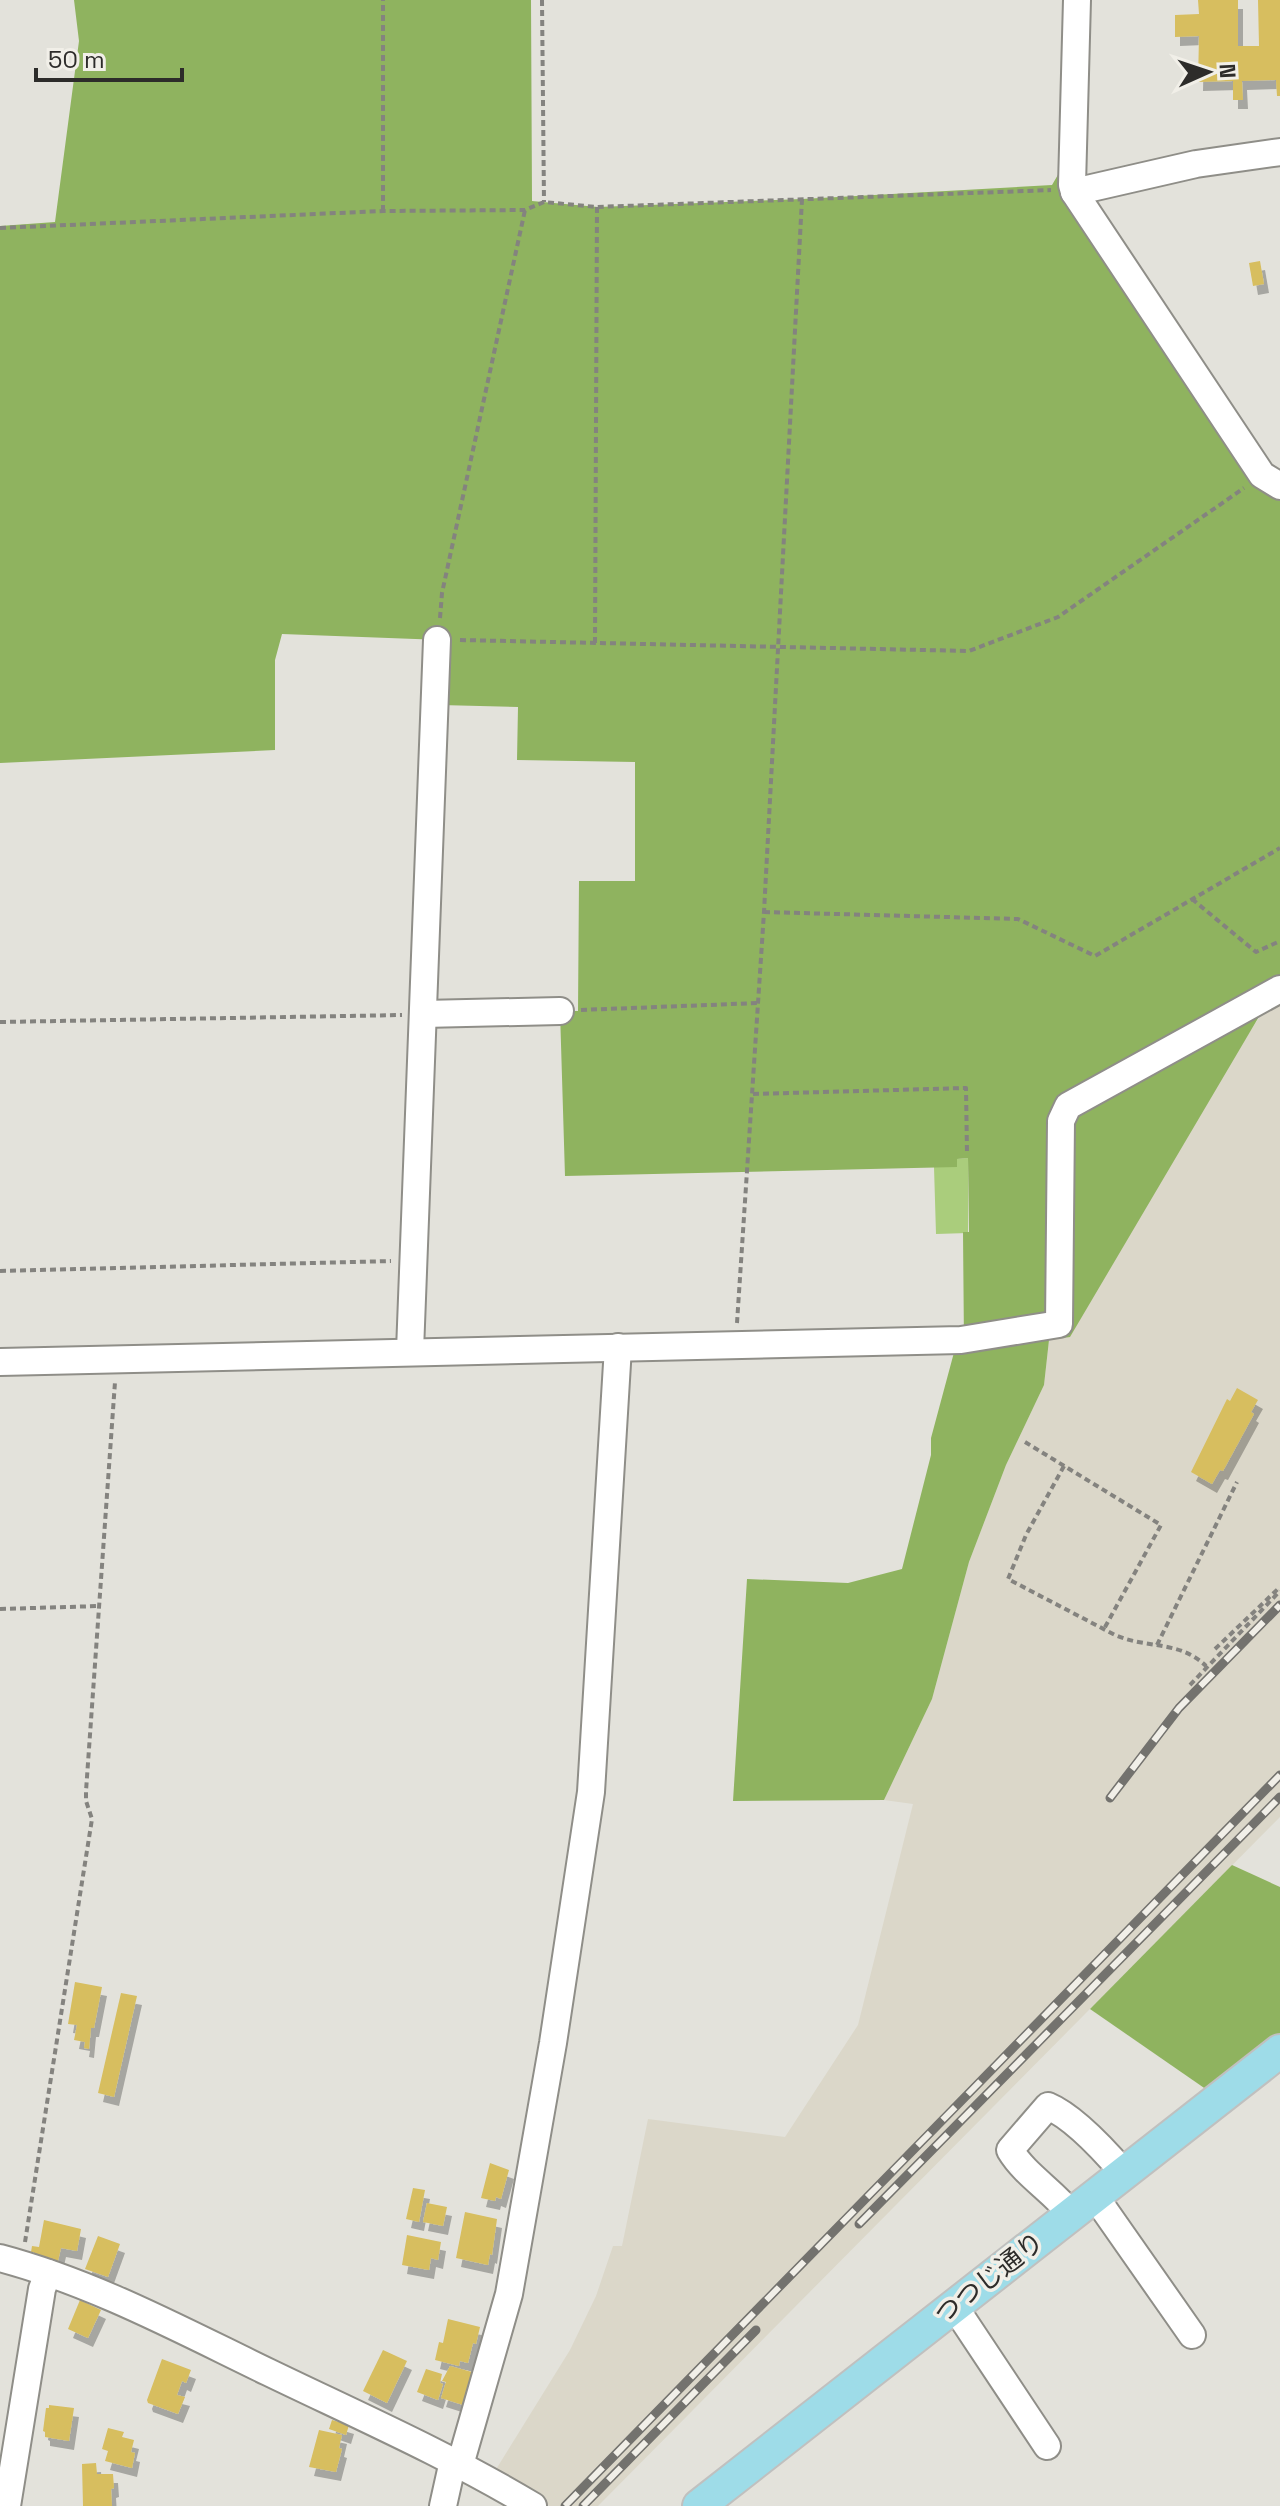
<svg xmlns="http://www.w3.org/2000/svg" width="1280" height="2506" font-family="'Space Grotesk','Noto Sans JP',sans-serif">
<defs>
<filter id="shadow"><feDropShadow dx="5" dy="9" stdDeviation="0" flood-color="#0004"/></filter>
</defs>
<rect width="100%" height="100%" fill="#e3e2db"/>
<polygon fill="#dbd7c9" points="1280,999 1280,1817 598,2506 549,2506 495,2471 570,2350 596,2296 613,2246 622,2246 648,2119 785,2137 858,2025 913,1804 884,1800 932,1699 969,1562 1006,1465 1044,1385 1049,1340 1266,1007"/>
<polygon fill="#aacd7c" points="968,1158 968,1233 936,1234 934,1167 956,1167 956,1159"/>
<g fill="#8fb35f">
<polygon points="74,0 531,0 532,201 598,207 802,199 1052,185 1059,173 1074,202 1280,496 1280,981 1070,1337 1049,1340 1044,1385 1006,1465 969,1562 932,1699 884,1800 733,1801 747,1579 848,1583 902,1569 931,1455 931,1438 956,1345 964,1344 963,1232 969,1232 968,1158 957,1159 957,1167 565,1176 560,1011 578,1011 579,881 635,881 635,762 517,760 518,707 440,705 442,640 282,634 275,660 275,750 0,763 0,226 55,222 79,41"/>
<polygon points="1232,1865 1280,1887 1280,2036 1210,2092 1090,2009"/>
</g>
<g fill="#d7be5f" filter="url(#shadow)">
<polygon points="1198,0 1238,0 1238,46 1259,46 1258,0 1280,0 1280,96 1277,96 1276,80 1242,81 1243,100 1233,100 1233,81 1198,82 1199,36 1175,37 1175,15 1199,14"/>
<polygon points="1260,261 1264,284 1253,286 1249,263"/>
<polygon points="1237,1388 1258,1400 1251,1412 1254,1414 1223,1471 1220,1470 1212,1484 1191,1472 1227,1399 1230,1401"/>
<polygon points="75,1982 102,1987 94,2028 91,2028 89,2049 84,2048 85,2042 74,2040 77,2025 68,2024"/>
<polygon points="121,1993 137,1996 114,2097 98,2093"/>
<polygon points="490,2163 509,2170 501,2199 496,2197 495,2201 481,2198"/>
<polygon points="413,2188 425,2190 419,2222 406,2219"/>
<polygon points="427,2203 447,2207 443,2226 423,2222"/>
<polygon points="465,2212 497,2219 492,2255 490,2254 488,2265 456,2258"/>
<polygon points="44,2220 81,2229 77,2251 61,2248 58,2261 34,2255 34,2252 31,2252 32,2246 39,2247"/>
<polygon points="407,2235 441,2242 438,2260 431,2258 429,2270 402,2265"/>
<polygon points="98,2236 120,2244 108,2277 85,2269"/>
<polygon points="80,2300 101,2310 88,2338 68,2329"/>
<polygon points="448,2319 480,2327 476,2344 473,2343 468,2363 460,2361 459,2366 435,2360 439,2342 443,2343"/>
<polygon points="383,2350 407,2361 387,2403 363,2391"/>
<polygon points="162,2359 191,2370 186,2383 182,2381 177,2395 185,2397 178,2414 148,2403 147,2400"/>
<polygon points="450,2366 472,2372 463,2405 441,2398 446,2382 442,2381"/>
<polygon points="426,2369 442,2374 440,2383 443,2384 438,2400 417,2392"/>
<polygon points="49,2405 74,2408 69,2441 45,2437 45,2432 43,2431 46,2408 49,2408"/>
<polygon points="332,2420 349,2425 346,2435 329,2429"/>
<polygon points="108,2428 124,2432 122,2437 134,2440 131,2452 135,2453 132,2468 105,2461 108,2451 102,2449"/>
<polygon points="319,2430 342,2435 339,2448 342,2449 336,2472 309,2467"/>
<polygon points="96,2463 97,2474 113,2474 114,2488 111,2489 112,2506 83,2506 82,2464"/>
</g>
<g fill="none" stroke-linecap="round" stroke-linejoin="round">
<g stroke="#8f8e88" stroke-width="30">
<g id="minor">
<polyline points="1077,0 1072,185 1074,192 1262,475 1280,486"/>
<polyline points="1074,192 1196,164 1280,152"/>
<polyline points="423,1014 560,1011"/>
<polyline points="410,1351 437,640"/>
<polyline points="0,1362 961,1340 1059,1324 1061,1121 1068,1106 1280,989"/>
<polyline points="1094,2195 1192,2335"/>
<path d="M1071 2214C1053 2191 1025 2175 1010 2150L1048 2106C1074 2117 1104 2150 1123 2172"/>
<path d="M0 2258C94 2283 181 2330 268 2372 357 2415 448 2455 533 2506"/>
<polyline points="954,2306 1047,2446"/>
<polyline points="460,2465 509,2294 553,2043 591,1792 618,1347"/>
<polyline points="7,2506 42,2289 48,2273"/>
<polyline points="443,2506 453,2461"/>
</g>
</g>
<g stroke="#c0c0bf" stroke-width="36">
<polyline id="major" points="699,2506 1280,2051"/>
</g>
<g stroke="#84837f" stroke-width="4" stroke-dasharray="6 4" stroke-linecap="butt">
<polyline points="542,0 544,202"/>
<polyline points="383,211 383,0"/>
<polyline points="0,228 383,211 525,210 544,202 597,207 1051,190"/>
<polyline points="440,618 442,593 525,210"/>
<polyline points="460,640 969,651 1058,617 1244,488"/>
<polyline points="595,643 597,207"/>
<polyline points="1192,899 1256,952 1280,941"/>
<polyline points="764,912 1018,919 1095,956 1280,848"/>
<polyline points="581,1010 759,1003"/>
<polyline points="0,1022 402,1015"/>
<polyline points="753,1094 966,1088 967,1153"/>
<polyline points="0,1271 391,1261"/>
<polyline points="737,1323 764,912 802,199"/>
<polyline points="1025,1442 1161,1525 1104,1629"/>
<path d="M1064 1466 1026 1535 1008 1579 1115 1635C1147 1649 1179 1640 1206 1666"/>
<polyline points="0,1609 100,1606"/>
<polyline points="1157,1645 1237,1482"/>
<polyline points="1215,1649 1280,1587"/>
<polyline points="1190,1685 1280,1591"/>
<polyline points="25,2242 92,1819 86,1801 86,1791 115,1382"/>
</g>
<use href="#minor" stroke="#fff" stroke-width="26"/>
<use href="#major" stroke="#9edce8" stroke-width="32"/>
<g stroke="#73726e" stroke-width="9">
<g id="rail">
<polyline points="1110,1798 1179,1708 1280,1605"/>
<polyline points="859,2224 1280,1797"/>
<polyline points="565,2506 1280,1775"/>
<polyline points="583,2506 756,2330"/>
</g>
</g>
<use href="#rail" stroke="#f1efe8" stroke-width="6" stroke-dasharray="18" stroke-linecap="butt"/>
</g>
<g text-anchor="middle" stroke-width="7" stroke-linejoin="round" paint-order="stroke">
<g font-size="26" fill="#2d2c2a" stroke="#f1efe8">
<text transform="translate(989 2278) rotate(-38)" y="9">つつじ通り</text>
</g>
</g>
<g transform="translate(1208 72) rotate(87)" stroke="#f1efe8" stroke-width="6" paint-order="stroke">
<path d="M0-6L14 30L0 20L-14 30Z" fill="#2d2c2a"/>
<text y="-12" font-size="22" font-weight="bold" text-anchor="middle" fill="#2d2c2a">N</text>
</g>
<path d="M36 68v12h146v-12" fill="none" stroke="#2d2c2a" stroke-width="4"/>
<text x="48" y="68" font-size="24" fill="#2d2c2a" stroke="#f1efe8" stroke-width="6" paint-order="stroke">50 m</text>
</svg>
